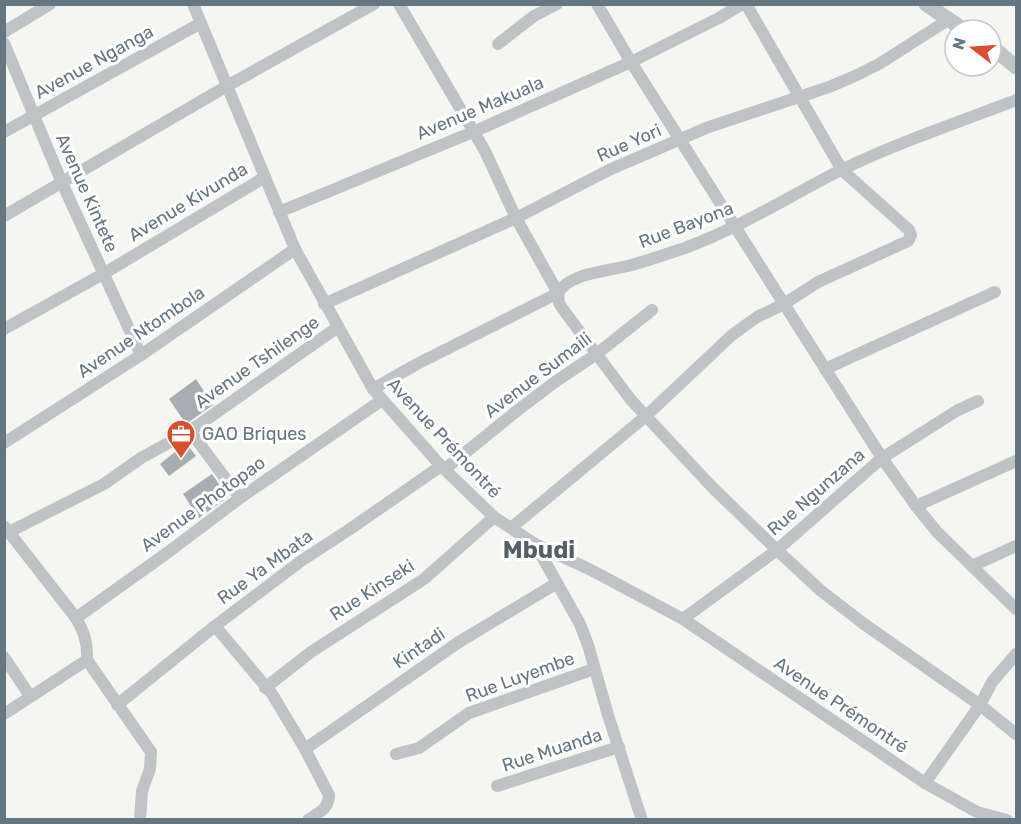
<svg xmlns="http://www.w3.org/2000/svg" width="1021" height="824" font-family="Rubik,sans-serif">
<rect width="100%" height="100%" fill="#f5f5f2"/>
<g fill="#a6aeb2">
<polygon points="196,379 213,405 186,424 169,399"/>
<polygon points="186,443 196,456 169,476 160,464"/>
<polygon points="212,474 228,497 199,518 183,494"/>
</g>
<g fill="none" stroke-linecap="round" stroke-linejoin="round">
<g stroke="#bfc3c6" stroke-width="12">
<polyline points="193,4 295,249 373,389 441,466 494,517 535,544 591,570 683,619 925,783 977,812 1007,820"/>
<polyline points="399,4 485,151 516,218 558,293 559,303 562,308 631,400 712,487 777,550 820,590 864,624 980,705 1016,734"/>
<polyline points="742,4 719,18 631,62 784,304 818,282 908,241 911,235 909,230 842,170 746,4"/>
<polyline points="4,32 50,4"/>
<polyline points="4,43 62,183 141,355"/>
<polyline points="498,44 534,16 557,4"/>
<polyline points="4,132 201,23"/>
<polyline points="279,212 473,132 631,62 597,4"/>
<polyline points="4,216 227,86 374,4"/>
<polyline points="324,304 516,218 609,170 706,128 829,87 855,76 879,64 948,20"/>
<polyline points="4,329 103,274 265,177"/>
<polyline points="825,369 995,292"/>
<path d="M373 389 417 364 558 293C569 273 608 271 628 266 647 261 666 254 685 248 739 228 788 197 839 171 896 143 957 123 1016 100"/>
<polyline points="190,431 240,498"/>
<polyline points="4,443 141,355 295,249"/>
<polyline points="445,469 518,410 555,382 598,353 652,310"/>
<polyline points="916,506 1016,461"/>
<polyline points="511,528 646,416 732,335 757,317 784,304 882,458 916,506 937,532 1016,609"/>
<polyline points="9,532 104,484 141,458 190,431 338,327"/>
<polyline points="535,544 580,624 588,645 608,715 642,820"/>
<polyline points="972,566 1016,546"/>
<polyline points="76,618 167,553 240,498 382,400"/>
<polyline points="683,619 777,550 882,458 958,410 978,401"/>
<path d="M215 626 272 694 305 749 329 795C329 809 318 813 308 820"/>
<polyline points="4,657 30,696"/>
<polyline points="87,660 151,752 150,769 142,791 140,820"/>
<polyline points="265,688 311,652 424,579 494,517"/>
<polyline points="117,705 215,626 301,561 350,529 441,466"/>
<path d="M4 714 87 660C88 643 84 632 76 618L5 527"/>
<polyline points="305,749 459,642 557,583"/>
<polyline points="396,754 419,748 469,713 594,669"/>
<polyline points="925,783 980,705 992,682 1016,654"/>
<polyline points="497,786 619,747"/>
</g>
<g stroke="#bfc3c6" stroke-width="15">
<polyline points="926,4 964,30"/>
<polyline points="991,46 1016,67"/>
</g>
</g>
<defs>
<g id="office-pin" transform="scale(1.5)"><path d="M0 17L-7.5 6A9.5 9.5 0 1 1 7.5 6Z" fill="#d84e2f" stroke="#fff"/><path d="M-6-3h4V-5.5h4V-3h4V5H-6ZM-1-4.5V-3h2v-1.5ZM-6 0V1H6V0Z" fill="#fff"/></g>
</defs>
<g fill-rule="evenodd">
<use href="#office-pin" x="181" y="434"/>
</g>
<g text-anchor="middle" stroke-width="6" stroke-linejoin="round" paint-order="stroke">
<g font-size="18" fill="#667681" stroke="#fff">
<text transform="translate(94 62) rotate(-29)" y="6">Avenue Nganga</text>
<text transform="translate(480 108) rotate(-23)" y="6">Avenue Makuala</text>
<text transform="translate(629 143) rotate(-24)" y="6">Rue Yori</text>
<text transform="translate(87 193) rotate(66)" y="6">Avenue Kintete</text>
<text transform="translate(188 202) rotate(-31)" y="6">Avenue Kivunda</text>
<text transform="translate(686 225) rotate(-21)" y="6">Rue Bayona</text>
<text transform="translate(141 332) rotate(-34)" y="6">Avenue Ntombola</text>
<text transform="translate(257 362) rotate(-35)" y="6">Avenue Tshilenge</text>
<text transform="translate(538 375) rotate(-37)" y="6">Avenue Sumaili</text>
<text transform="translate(444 438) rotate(47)" y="6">Avenue Prémontré</text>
<text transform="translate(816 492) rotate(-41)" y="6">Rue Ngunzana</text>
<text transform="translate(203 504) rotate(-36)" y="6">Avenue Photopao</text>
<text transform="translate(265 567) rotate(-36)" y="6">Rue Ya Mbata</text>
<text transform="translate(372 590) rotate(-33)" y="6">Rue Kinseki</text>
<text transform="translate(419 648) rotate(-34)" y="6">Kintadi</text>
<text transform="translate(520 677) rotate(-20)" y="6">Rue Luyembe</text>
<text transform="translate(841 705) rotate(34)" y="6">Avenue Prémontré</text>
<text transform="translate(552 750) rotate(-18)" y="6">Rue Muanda</text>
</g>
<g font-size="18" fill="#667681" stroke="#fff" text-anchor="start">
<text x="202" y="440">GAO Briques</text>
</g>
<g font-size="24" font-weight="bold" fill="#535f67" stroke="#fff">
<text x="539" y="558">Mbudi</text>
</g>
</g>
<rect width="1021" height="824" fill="none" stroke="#667681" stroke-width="12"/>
<g transform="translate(973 48) rotate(287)"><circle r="28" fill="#ffffff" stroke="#c2c8cd" stroke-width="1.5"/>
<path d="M0-4.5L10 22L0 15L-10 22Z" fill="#d84e2f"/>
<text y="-9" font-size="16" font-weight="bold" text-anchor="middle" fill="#667681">N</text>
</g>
</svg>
